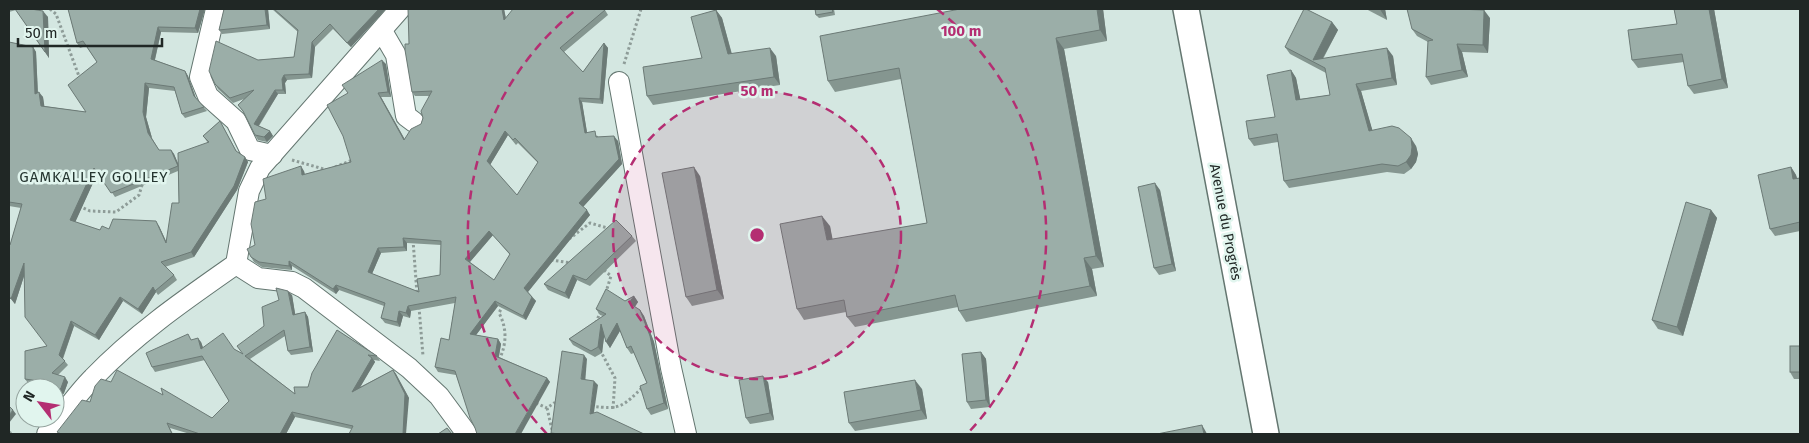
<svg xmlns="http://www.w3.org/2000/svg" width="1809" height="443" font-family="'Fira Sans',sans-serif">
<rect width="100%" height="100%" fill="#d4e7e1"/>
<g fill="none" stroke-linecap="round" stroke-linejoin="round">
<g stroke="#647670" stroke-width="22">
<g id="minor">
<polyline points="216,9 200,77 208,96 236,121 250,150 272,155"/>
<polyline points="382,31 396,55 406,116 414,122"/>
<polyline points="619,82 671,368 686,434"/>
<polyline points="236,264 258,278 292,282 304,288 409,368 439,396 467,434"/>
<path d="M47 434C62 416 76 395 93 378 135 334 186 299 236 264L249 191 260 168 400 9"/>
</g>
</g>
<g stroke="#647670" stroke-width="28">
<polyline id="tertiary" points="1186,9 1266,434"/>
</g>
<g stroke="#8e9c98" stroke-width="3" stroke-dasharray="2.5 2.5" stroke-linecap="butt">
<polyline points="50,9 56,14 80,79"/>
<polyline points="624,64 641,9"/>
<polyline points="292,160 327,170"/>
<polyline points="335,167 355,159"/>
<polyline points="79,206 90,211 116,212 139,195 143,182"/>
<polyline points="569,239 590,223 611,229"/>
<polyline points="413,240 417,294"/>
<polyline points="551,260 572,263"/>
<polyline points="604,270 611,276 606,292"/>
<polyline points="419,307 423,356"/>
<polyline points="596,323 601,310"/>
<polyline points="600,350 615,378 613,409"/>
<path d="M499 360C507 344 507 328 499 313L503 305"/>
<polyline points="536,403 547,408 554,403 560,403"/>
<path d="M591 406C621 410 622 407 644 386"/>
<polyline points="547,408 553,434"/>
<polyline points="9,432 12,434"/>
</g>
<use href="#minor" stroke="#fff" stroke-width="20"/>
<use href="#tertiary" stroke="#fff" stroke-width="25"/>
</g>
<g fill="#859690" fill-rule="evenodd">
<polygon points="9,9 31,9 48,17 49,58 16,10 9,12"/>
<path d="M68 9H205L198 33 161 32 155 60 185 71 188 76 196 99 207 111 185 118 182 114 175 91 149 88 146 117 152 138 159 150H171L174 154 178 164 208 143 203 136 220 121 237 152 245 157 248 162 237 190 194 257 165 267 174 275 177 280 158 295 156 292 142 314 123 301 99 340 74 326 63 359 68 365 58 375 68 382 64 393 55 405V388L28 383 25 379 47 346 24 276 15 304 9 296 10 245 21 208 9 206V42L33 47 36 52 38 93 43 97 44 106 86 112 97 62 86 46 80 48 77 43ZM178 171 179 203 166 241 159 226 100 230 75 222 98 172 115 197Z"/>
<polygon points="224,9 268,9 270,29 222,34 219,30"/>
<polygon points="272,9 386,9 351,47 333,29 315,47 312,78 287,80 285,83 286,94 278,94 259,126 270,131 273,136 267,142 258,140 255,135 245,114 238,105 244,99 233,103 218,89 215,84 258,60 294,57 298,32"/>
<path d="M408 9H504L506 18 605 10 608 15 564 52 583 72 604 43 608 48 603 104 582 102 587 133 598 136V137L618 141 622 164 583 207 590 215 528 292 536 301 526 320 498 306 476 335 498 339 501 344 499 357 547 378 550 382 475 428 456 375 438 372 435 367 449 340 455 303 411 311 410 318 403 316 400 327 385 323 381 318 384 306 339 290 336 294 292 266V270L262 267 254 262 251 257 255 245 266 199 304 171 305 174 351 162 348 93 386 64 391 97H381L405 140 421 124 429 96H415L412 92ZM508 135 516 145 518 143 538 163 517 195 490 165ZM493 235 510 255 494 280 470 262ZM407 243 441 245 440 275 419 292 372 274 381 253 407 251Z"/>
<polygon points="815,9 834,9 835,15 819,18 816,15"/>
<polygon points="960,9 1103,9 1107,41 1064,49 1104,267 1092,269 1097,296 966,322 959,311 958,307 855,327 847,317 846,312 804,320 797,309 830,226 832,240 927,223 901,79 835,92 828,81"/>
<polygon points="1366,9 1385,9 1387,20"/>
<polygon points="1674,9 1714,9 1728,88 1694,94 1688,86 1684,62 1638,68 1632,60 1677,24"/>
<polygon points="716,10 722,18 732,54 776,56 780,85 653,105 647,96 702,58"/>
<polygon points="1490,18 1488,53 1462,52 1468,77 1431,85 1426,77 1428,42 1417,36 1412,29"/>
<polygon points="1332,22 1338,30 1323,59 1393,56 1397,85 1361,91 1372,130 1416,146 1418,154 1416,162 1411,169 1404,174 1387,172 1289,188 1284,181 1278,142 1254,146 1249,139 1275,117 1291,70 1296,78 1300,99 1330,95 1326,73 1290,54 1285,47"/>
<polygon points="1791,167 1796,175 1797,178 1800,178 1800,231 1775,236 1770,229"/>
<polygon points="700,176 724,299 692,306 686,297"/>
<polygon points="1160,190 1176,271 1159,275 1154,268"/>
<polygon points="1711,210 1717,218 1683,336 1658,329 1652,320"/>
<polygon points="632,236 636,241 590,286 577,280 569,299 548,290 544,284"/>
<polygon points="292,295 295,314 305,312 308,317 313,352 291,355 288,351 285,336 250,359 295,394 308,387 337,330 377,356 380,361 374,360 375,362 360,387 393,370 396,374 409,398 351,429 295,417 286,434 190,434 170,428 173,434 61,434 90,402 111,382 163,395 212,418 229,401 205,360 155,372 152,367 192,340 201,342 203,348 234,349 243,354 264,326"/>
<polygon points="634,296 638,302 635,307 640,310 644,316 654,342 668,409 651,415 647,409 647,383 634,353 631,354 627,348 620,331 610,348 604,336 602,353 595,357 573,345 569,339 603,316 600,315 596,309 625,301"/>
<polygon points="1800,346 1800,379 1794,379 1790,372"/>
<polygon points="981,352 986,359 990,407 971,409 967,402"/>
<polygon points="768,382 774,420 750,424 746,418"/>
<polygon points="922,389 927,419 855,431 849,423"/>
</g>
<g fill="#6c7a76">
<polygon points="200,9 205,9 198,33 195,28"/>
<polygon points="265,9 268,9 270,29 267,25"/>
<polygon points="379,9 386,9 351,47 347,43"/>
<polygon points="502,9 504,9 507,25 504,20"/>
<polygon points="1097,9 1103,9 1107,41 1100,30"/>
<polygon points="1380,9 1385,9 1387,20 1381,11"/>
<polygon points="1709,9 1714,9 1728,88 1722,79"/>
<polygon points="716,10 722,18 734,63 728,54"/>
<polygon points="1484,10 1490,18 1488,53 1483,45"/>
<polygon points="43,11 48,17 49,58 45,52"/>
<polygon points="1332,22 1338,30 1319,65 1313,60"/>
<polygon points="158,27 161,32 154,63 151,59"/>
<polygon points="1056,38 1064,49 1104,267 1096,256"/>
<polygon points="312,42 315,47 312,78 309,74"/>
<polygon points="604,43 608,48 603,104 600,99"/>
<polygon points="1457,44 1462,52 1468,77 1462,70"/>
<polygon points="33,47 36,52 38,98 35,94"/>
<polygon points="770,48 776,56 780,85 774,77"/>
<polygon points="1387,48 1393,56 1397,85 1392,78"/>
<polygon points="382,60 386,64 391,97 388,92"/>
<polygon points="1291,70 1296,78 1302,107 1296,100"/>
<polygon points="185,71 188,76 197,101 194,96"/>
<polygon points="284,75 287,80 285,83 286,94 283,90 282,79"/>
<polygon points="145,83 149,88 146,117 152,138 148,133 143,112"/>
<polygon points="1356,84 1361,91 1375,139 1369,131"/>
<polygon points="275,90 278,94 257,128 254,124"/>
<polygon points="39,92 43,97 45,110 41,106"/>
<polygon points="378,93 381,97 408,145 404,140"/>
<polygon points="579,98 582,102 588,138 585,133"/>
<polygon points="270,131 273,136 267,142 264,137"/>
<polygon points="505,131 508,135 490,165 487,161"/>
<polygon points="614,136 618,141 622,164 582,208 579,203"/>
<polygon points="1411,138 1416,146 1418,154 1416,162 1411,169 1406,162"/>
<polygon points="171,150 174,154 181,170 178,166"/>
<polygon points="245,157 248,162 237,190 194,257 191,252"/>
<polygon points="301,166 304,171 305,179 302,175"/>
<polygon points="694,167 700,176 724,299 717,290"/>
<polygon points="1791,167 1796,175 1799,186 1793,179"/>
<polygon points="94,168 98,172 74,225 70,220"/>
<polygon points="1155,183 1160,190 1176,271 1172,264"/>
<polygon points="587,210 590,215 527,293 524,288"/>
<polygon points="1711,210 1717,218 1683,336 1677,327"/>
<polygon points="822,216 830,226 835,251 827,240"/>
<polygon points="156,221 159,226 169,248 166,243"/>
<polygon points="489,231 493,235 469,263 465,259"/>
<polygon points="403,238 407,243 407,251 404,247"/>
<polygon points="378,248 381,253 371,276 368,272"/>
<polygon points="1084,258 1092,269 1097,296 1090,286"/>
<polygon points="289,261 292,266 292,270 289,266"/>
<polygon points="24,263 27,267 15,304 11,299"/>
<polygon points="573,275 577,280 569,299 565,293"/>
<polygon points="336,285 339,290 336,294 333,289"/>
<polygon points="153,287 156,292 142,314 138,309"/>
<polygon points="288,291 292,295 296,319 293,315"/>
<polygon points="634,296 638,302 633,309 629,303"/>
<polygon points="120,297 123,301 99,340 95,335"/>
<polygon points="532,297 536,301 526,320 523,316"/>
<polygon points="495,301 498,306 473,339 470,334"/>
<polygon points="408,306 411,311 410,318 406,313"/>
<polygon points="640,310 644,316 654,342 668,409 664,403"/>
<polygon points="399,311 403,316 400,327 397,322"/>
<polygon points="305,312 308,317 313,352 310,347"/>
<polygon points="71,321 74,326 62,360 59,355"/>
<polygon points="617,323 621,329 610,348 606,342"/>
<polygon points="601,324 605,330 602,353 598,347"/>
<polygon points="198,338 201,342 205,353 201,349"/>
<polygon points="498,339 501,344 498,360 495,356"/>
<polygon points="981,352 986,359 990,407 986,400"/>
<polygon points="584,355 587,359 585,384 581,379"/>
<polygon points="372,358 375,362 355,396 352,392"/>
<polygon points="393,370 396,374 409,398 406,434 403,434"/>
<polygon points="763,376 768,382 774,420 770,413"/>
<polygon points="65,377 68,382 64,393 55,405 55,396"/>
<polygon points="547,378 550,382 521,434 515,434"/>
<polygon points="915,380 922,389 927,419 921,410"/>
<polygon points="594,381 598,385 593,419 590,414"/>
<polygon points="13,410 16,414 9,423 9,415"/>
<polygon points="292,412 295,417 286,434 280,434"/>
<polygon points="38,418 45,418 41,423"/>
<polygon points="1202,425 1206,432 1207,434 1204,434"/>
</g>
<g fill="#9baea8" stroke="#6c7a76" fill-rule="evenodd">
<polygon points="15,9 31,9 43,11 45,52"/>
<polygon points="68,9 200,9 195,28 158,27 151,59 185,71 194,96 204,107 182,114 174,87 145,83 143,112 148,133 159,150 171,150 178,166 111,193 94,168 70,220 100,230 102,226 109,229 113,219 156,221 166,243 172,203 179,203 178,153 209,142 203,136 220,121 236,151 245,157 234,186 191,252 161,262 174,275 155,291 153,287 138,309 120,297 95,335 71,321 59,355 65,361 52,373 65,377 61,388 55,396 55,388 36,388 39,381 25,379 25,351 47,346 25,317 24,263 11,299 9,296 9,244 10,245 22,204 9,202 9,42 33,47 35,94 39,92 41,106 86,112 68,85 97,62 83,41 77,43"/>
<polygon points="224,9 265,9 267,25 219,30"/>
<polygon points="274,9 379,9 347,43 330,24 312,42 309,74 284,75 282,79 283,90 275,90 254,124 270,131 264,137 255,135 243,111 238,105 254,90 230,98 215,84 209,71 216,41 258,60 294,57 298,30"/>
<path d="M408 9H502L504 20 513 9H603L605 10 560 48 583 72 604 43 600 99 579 98 585 133 595 131 596 137 614 136 619 159 579 203 587 210 524 288 532 297 523 316 495 301 470 334 498 339 495 356 547 378 515 434H477L475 428 470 418 455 371 435 367 441 338 449 340 456 297 408 306 406 313 399 311 397 322 381 318 385 303 336 285 333 289 289 261V266L259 262 251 257 247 249 255 245 251 224 255 202 266 199 263 179 301 166 302 175 351 162 343 136 327 105 348 93 342 85 382 60 388 92 378 93 404 140 411 129 421 124 423 118 421 111 432 91 412 92 405 50V44H409ZM505 131 513 140 515 138 538 162 517 195 487 161ZM489 231 510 254 494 280 465 259ZM403 238 441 241 440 275 417 279 419 292 368 272 378 248 404 247Z"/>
<polygon points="815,9 832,9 833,12 816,15"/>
<polygon points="960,9 1097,9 1100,30 1056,38 1096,256 1084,258 1090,286 959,311 955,295 847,317 844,300 797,309 780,224 822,216 827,240 927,223 899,68 828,81 820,36"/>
<polygon points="1304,9 1306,9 1332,22 1313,60 1387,48 1392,78 1356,84 1369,131 1392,126 1399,128 1411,138 1412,147 1411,155 1406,162 1398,166 1382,164 1284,181 1277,134 1249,139 1246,121 1275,117 1267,75 1291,70 1296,100 1330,95 1325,68 1285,47"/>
<polygon points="1407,9 1456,9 1484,10 1483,45 1457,44 1462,70 1426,77 1428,41 1433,40 1412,29"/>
<polygon points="1674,9 1709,9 1722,79 1688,86 1682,54 1632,60 1628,30 1677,24"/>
<polygon points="716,10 728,54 770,48 774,77 647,96 643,67 702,58 691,17"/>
<polygon points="694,167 717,290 686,297 662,173"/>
<polygon points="1791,167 1793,179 1800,178 1800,222 1770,229 1758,175"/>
<polygon points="1155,183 1172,264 1154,268 1138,187"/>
<polygon points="1686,202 1711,210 1677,327 1652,320"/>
<polygon points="616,220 632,236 586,280 573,275 565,293 544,284"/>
<polygon points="276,288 288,291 293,315 305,312 310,347 288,351 284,330 245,356 295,394 294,387 308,387 312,373 337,330 377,356 368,355 372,358 352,392 393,370 405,394 403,434 349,434 353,426 292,412 280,434 200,434 167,423 172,434 61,434 57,432 82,400 90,402 95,386 101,379 111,382 117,370 163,395 161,388 212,418 229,401 202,356 152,367 146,353 188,334 191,340 198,338 201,349 223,333 234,349 243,354 237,346 264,326 262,307 279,300"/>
<polygon points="606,289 625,301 634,296 629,303 640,310 650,336 664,403 647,409 640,386 647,383 631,346 627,348 617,323 606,342 601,324 598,347 591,351 569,339 606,314 596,309"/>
<rect x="1790" y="346" width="10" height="26"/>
<polygon points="562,351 584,355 581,379 594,381 590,414 597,412 644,434 559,434 551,433"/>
<polygon points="981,352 986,400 967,402 962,354"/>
<polygon points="763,376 770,413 746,418 739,380"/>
<polygon points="915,380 921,410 849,423 844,392"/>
<polygon points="9,406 13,410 9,415"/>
<polygon points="1202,425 1204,434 1157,434"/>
<polygon points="447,428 452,434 438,434"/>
</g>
<circle cx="757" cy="235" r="144" fill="#b42e72" fill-opacity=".12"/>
<g fill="none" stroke="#b42e72" stroke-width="2.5" stroke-dasharray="9 6">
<circle cx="757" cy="235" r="144"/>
<path d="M547 434A289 289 0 0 1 577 9M937 9A289 289 0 0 1 967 434"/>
</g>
<g text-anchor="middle" stroke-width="5" stroke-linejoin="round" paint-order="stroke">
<g font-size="14" fill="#202725" stroke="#e1f5ee">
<text transform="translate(1226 222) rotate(79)" y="5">Avenue du Progrès</text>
</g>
<g font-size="15" letter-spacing="1" fill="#253530" stroke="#e1f5ee">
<text x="94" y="182">GAMKALLEY GOLLEY</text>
</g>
</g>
<circle cx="757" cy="235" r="8" fill="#b42e72" stroke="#e1f5ee" stroke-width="2.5"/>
<g font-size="15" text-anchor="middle" font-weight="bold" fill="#b42e72" stroke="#e1f5ee" stroke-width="5" stroke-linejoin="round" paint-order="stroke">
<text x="961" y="36">100 m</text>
<text x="757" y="96">50 m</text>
</g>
<rect width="1809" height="443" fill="none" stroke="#202725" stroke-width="20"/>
<g transform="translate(40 403) rotate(301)"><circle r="24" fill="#e1f5ee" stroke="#94a39e"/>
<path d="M0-4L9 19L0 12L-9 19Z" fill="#b42e72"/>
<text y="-8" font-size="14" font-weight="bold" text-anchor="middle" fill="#202725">N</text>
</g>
<path d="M18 38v8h144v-8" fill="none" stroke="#202725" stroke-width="2.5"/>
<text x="25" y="38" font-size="15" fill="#202725" stroke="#e1f5ee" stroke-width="4" paint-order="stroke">50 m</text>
</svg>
